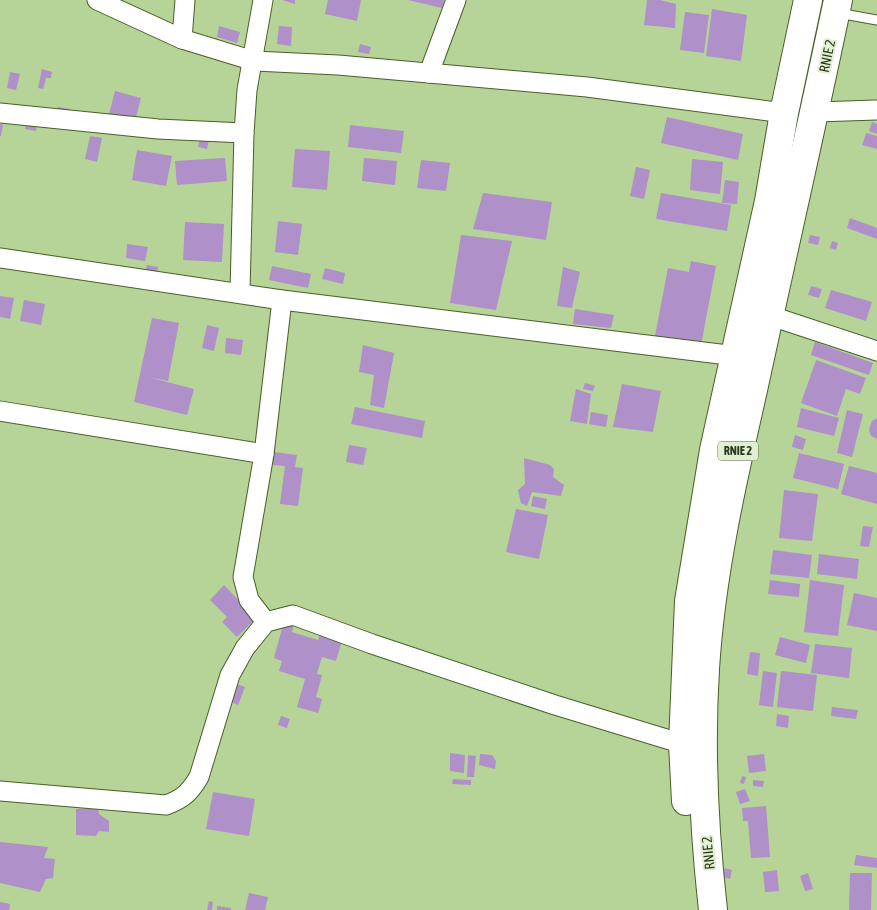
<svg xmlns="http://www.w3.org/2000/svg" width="877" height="910" font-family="'Asap Condensed',sans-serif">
<rect width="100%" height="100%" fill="#b6d497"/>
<g fill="#af90c9">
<polygon points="282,0 295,0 295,4"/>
<polygon points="328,0 361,0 357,21 325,14"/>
<polygon points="408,0 444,0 442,8"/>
<polygon points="647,0 660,0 676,4 675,28 644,25"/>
<polygon points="712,9 747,15 741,61 706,56"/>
<polygon points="685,12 709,15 704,53 680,50"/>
<polygon points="219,26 240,32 237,43 217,37"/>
<polygon points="279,26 292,27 291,46 277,44"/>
<polygon points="360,44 371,47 369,54 358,52"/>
<polygon points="42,69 52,72 51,78 46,78 43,89 38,88"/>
<polygon points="10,72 20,74 16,90 7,88"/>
<polygon points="115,91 141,98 135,121 109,114"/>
<polygon points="58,107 70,109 69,114 56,110"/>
<polygon points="667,117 743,134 738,160 661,143"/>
<polygon points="872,122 877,124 877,134 869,131"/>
<polygon points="26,123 37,125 36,131 25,129"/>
<polygon points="0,124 3,125 1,136 0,136"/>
<polygon points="350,125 404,131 401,153 348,147"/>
<polygon points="866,133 877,136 877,149 862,145"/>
<polygon points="90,136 102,138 97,162 85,159"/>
<polygon points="200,138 209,140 207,149 198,147"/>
<polygon points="295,149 330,151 327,190 292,187"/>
<polygon points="137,150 172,156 166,186 132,180"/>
<polygon points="225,158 227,181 177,185 175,161"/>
<polygon points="364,158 397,161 395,185 362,181"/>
<polygon points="692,159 723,162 720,194 690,190"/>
<polygon points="421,160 450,163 446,191 417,188"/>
<polygon points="636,167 650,170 644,199 630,196"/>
<polygon points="725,180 739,182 737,204 722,203"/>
<polygon points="483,193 552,202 546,240 473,229"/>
<polygon points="661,193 731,205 727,231 656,219"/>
<polygon points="850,218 877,228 877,239 847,228"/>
<polygon points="278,221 302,224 298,255 275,252"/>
<polygon points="185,222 224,224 222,262 183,260"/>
<polygon points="461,235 512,241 496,310 450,303"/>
<polygon points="810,235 820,237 818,245 808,243"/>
<polygon points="832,241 838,243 836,250 830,248"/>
<polygon points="127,244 148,247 145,261 126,258"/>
<polygon points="691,261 716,266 701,345 654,341 668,268 689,272"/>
<polygon points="147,265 158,267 156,278 144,277"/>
<polygon points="272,266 311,274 308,288 269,280"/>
<polygon points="563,267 580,272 572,308 557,306"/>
<polygon points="325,268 345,273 343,284 322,279"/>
<polygon points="811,286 822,289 819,298 808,295"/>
<polygon points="831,290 872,302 866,321 825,308"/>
<polygon points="0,296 14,298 10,319 0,317"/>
<polygon points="24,300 45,304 41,325 20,321"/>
<polygon points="575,309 614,315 611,328 573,324"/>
<polygon points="152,318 179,323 168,381 148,377 194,389 187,415 134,402"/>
<polygon points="207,325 219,328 214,351 202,348"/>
<polygon points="226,338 243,340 241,355 225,353"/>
<polygon points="815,342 873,363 869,375 811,355"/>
<polygon points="363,345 394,353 384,408 370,405 374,375 359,372"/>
<polygon points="816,360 866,378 860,394 846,389 837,416 801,403"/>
<polygon points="585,383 595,386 593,391 583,389"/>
<polygon points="622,384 661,391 653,432 613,427"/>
<polygon points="576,389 591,394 587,424 570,421"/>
<polygon points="355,407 425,421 422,438 351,424"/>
<polygon points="801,408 839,418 834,436 797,427"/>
<polygon points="847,410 863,414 852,457 837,453"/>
<polygon points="591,412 608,415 606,427 589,424"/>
<polygon points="877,418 877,439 871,436 869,430 872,421"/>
<polygon points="795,435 806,439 803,450 792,447"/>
<polygon points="349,445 367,448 363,465 346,462"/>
<polygon points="274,452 297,455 295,467 303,468 298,506 280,504 285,466 272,465"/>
<polygon points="799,453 844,464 838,489 793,478"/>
<polygon points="524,458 550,465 554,469 553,477 564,485 561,496 532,492 527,506 521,503 518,490 525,484"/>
<polygon points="849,466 877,473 877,504 841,494"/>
<polygon points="784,490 818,494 812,541 779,538"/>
<polygon points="533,496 547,499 545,509 531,506"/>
<polygon points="516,509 548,515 539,559 506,552"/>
<polygon points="863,526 873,527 869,547 860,546"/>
<polygon points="773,550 812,555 809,578 770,574"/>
<polygon points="819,554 859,559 857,579 817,574"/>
<polygon points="770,580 800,584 799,597 768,594"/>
<polygon points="810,580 844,585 838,636 804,632"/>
<polygon points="224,585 256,618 237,637 222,622 227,617 210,600"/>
<polygon points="854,593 877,598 877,631 847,625"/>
<polygon points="295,621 292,632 318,640 320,635 342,641 336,661 322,657 317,674 322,675 316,697 322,699 318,713 297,707 305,679 279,671 282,661 274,658 283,625"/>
<polygon points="780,637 810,645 806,663 775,655"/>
<polygon points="815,644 852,648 849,678 811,673"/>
<polygon points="750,652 760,653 758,676 747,674"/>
<polygon points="763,671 777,673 773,707 759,705"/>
<polygon points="781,671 817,675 813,711 777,707"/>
<polygon points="234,683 245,687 238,705 227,700"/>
<polygon points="832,707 858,710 856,719 831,716"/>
<polygon points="777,714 789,716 788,728 776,726"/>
<polygon points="281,716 290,719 287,728 278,725"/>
<polygon points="450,753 465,755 464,773 450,771"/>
<polygon points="480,754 492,755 496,761 495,769 479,765"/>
<polygon points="764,754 766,771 749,773 747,756"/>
<polygon points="468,755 476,756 474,777 467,777"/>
<polygon points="742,776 746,777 744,784 740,783"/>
<polygon points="453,779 471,780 471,785 452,784"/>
<polygon points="753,780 764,781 763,787 753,786"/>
<polygon points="745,789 750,801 740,804 736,792"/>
<polygon points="213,792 255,799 249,836 206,829"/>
<polygon points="766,806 770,857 751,858 748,821 743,821 742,808"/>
<polygon points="98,808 99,814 109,821 109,832 99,831 96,836 76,835 76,809"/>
<polygon points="0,842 48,847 44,858 55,859 53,878 46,879 40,892 0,883"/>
<polygon points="856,855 877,858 877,868 854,865"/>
<polygon points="725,868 732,870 730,879 723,877"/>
<polygon points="777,870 779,891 765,892 763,872"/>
<polygon points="808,873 813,889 805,891 800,876"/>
<polygon points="850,873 872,873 871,910 849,910"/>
<polygon points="249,893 268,897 265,910 245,910"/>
<polygon points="209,901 213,902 212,910 207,910"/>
<polygon points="0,902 10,904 9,910 0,910"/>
<polygon points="217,906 231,908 231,910 217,910"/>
</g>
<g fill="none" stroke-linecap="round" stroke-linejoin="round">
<g stroke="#476027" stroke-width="11">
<polyline id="lane" points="838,13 877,20"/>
</g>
<g stroke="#476027" stroke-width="21">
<g id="street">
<polyline points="97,0 182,39 254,61 338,65 587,87 784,113"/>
<polyline points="182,39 185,0"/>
<polyline points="429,73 456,0"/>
<polyline points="815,112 877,110"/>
<polyline points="0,113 158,129 244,133"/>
<polyline points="0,258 282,300 736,356"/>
<polyline points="240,292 244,133 247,90 263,0"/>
<polyline points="768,315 877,351"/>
<polyline points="0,411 264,454"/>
<polyline points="266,622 249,600 243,577 264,454 282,300"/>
<path d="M0 791 166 805C183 799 190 792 199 777L230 675 245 648 266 622 293 615 372 644 555 705 683 744"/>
</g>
</g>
<g stroke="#476027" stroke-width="30">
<g id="highway">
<polyline points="686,801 683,744 689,601 714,450 769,201 784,113 808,0"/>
<path d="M713 910C704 830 700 750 705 669 711 574 732 482 753 390 781 260 811 130 838 0"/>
</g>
</g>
<use href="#lane" stroke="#fff" stroke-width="9"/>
<use href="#street" stroke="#fff" stroke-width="19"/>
<use href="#highway" stroke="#fff" stroke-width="28"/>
</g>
<g text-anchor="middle" stroke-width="4" stroke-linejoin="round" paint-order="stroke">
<rect fill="#dfefd0" stroke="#627055" stroke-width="1" x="718" y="441.5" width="40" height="19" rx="4"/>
<g font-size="12" font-weight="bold" fill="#2d3920">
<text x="738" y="455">RNIE 2</text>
</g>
<g font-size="14" fill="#2d3920" stroke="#dfefd0">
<text transform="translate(827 56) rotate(-78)" y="5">RNIE 2</text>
<text transform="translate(708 853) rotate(-96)" y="5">RNIE 2</text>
</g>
</g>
</svg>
